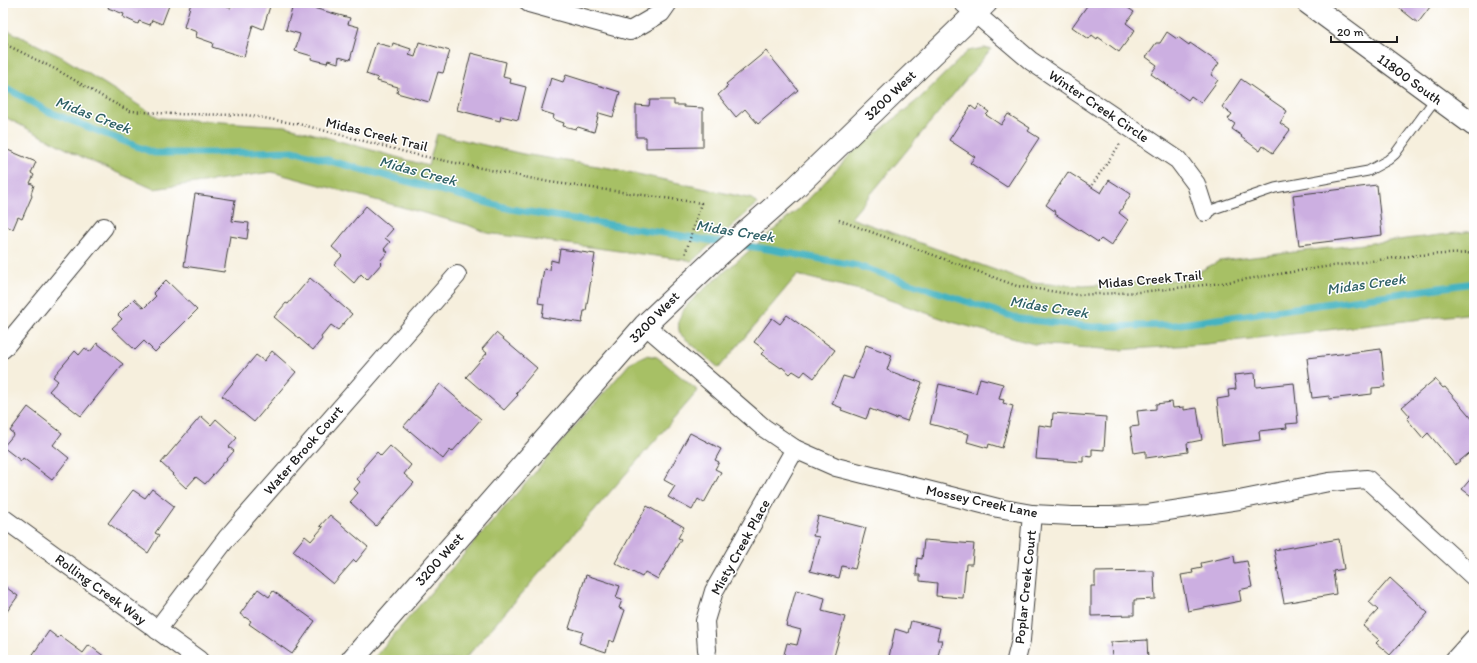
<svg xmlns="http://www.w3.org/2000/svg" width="1477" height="663" font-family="Itim,sans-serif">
<rect width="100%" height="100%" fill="#fff"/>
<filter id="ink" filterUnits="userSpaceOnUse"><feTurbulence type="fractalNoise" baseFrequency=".025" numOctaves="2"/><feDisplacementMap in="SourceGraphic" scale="8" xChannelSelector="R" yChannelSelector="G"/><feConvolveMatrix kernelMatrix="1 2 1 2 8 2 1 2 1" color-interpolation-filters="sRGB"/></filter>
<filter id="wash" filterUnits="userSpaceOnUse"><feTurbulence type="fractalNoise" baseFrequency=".012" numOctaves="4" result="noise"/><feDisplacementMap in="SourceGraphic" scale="16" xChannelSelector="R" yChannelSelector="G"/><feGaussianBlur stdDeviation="0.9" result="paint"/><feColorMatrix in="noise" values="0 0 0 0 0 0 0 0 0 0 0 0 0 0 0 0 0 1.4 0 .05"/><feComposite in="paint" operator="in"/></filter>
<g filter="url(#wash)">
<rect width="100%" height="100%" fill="#f6efdd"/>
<g fill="#a7c065" stroke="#626e40">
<polygon points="3,28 62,57 159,118 286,126 428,166 437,134 523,154 610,168 752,199 757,204 692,261 487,233 468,225 272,172 154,189 84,158 3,116"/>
<path d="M984 48 991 49 851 218 1031 283 1084 286 1185 279 1219 261 1474 231V313L1206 344 1118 350 1034 344 952 322 864 291 797 275 719 368 680 334C675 318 684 308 695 297L803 205 853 152 919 99 968 51Z"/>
<polygon points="646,355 657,357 698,391 464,660 372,660 631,362"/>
</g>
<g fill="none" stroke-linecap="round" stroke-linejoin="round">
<g stroke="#45b3c1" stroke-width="7">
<polyline points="3,86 47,111 154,153 215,153 293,151 511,209 726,243"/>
<polyline points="738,245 762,248 858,266 1020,319 1093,327 1174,325 1474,283"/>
</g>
</g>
<g id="blocks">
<g fill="#ccafe1">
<polygon points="110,3 170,3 162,24 152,20 150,25 139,21 138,24 123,17 124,14 108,8"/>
<polygon points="191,3 229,3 227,7 231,8 233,3 271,3 263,29 253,25 244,57 212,47 213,43 196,37 197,32 184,27"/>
<polygon points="1089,3 1121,3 1134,12 1126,23 1135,30 1119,52 1098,37 1097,39 1092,35 1089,39 1072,27"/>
<polygon points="1402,3 1433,3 1418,23 1398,7"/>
<polygon points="293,5 306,8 306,6 350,18 348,24 359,27 350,60 339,57 338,63 328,60 327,63 311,59 312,56 295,51 300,34 286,30"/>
<polygon points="1167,32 1177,39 1178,37 1189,45 1190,43 1219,63 1211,75 1218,80 1201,103 1191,96 1188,100 1151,74 1157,65 1146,57 1156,43 1160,43"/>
<polygon points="419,42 450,51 443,73 438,72 429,102 397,93 398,87 377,81 378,78 366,74 376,43 392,47 393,43 411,49 409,55 415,57"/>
<polygon points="766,51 798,90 758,124 745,109 736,117 718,95 728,86 726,84"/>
<polygon points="471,53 506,62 503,77 511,79 510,83 526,87 518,120 501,116 500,121 457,110"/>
<polygon points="566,75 620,92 613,117 599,113 594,132 578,127 576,129 563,126 564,123 553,119 554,115 541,111 551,78 563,82"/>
<polygon points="1241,79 1287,111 1280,123 1290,130 1273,153 1263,146 1260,151 1241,137 1242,136 1232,129 1235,124 1228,119 1232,114 1222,107"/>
<polygon points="650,100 674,100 674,105 684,105 684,107 703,108 703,147 646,148 646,137 636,137 636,105 649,106"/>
<polygon points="979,105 989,112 986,115 1001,125 1008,114 1030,128 1028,131 1039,138 1007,187 970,163 975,157 949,140 971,106 976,110"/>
<polygon points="3,148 36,162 31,173 34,175 30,183 34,185 31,194 32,196 22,219 18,217 13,229 3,225"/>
<polygon points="1068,172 1101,193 1109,180 1131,194 1119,213 1128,220 1111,246 1101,239 1098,242 1055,214 1056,212 1046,205"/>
<polygon points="1377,185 1382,235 1299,245 1293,195"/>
<polygon points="195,194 235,200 232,221 249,223 247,239 230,236 224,272 184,266"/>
<polygon points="366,206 393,229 385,238 390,242 384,249 388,252 380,261 382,263 367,280 361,274 354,283 334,265 342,256 332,247"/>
<polygon points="560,249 595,254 586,311 584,311 582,323 542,317 544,304 538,303 544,269 550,270 551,260 558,262"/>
<polygon points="310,278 352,314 338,330 331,325 321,337 322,339 313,350 274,317 286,303 288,304"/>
<polygon points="166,280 197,310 155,352 144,341 135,350 112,328 122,319 118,315 134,299 144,308 156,296 153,293"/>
<polygon points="787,315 835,350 814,378 805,371 801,376 793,371 790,374 782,367 781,368 761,354 765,350 754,342 772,318 780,324"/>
<polygon points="496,333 537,368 516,393 518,395 504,410 466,377 487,353 482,349"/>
<polygon points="97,343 123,364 81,416 49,391 58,381 53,377 75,351 79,355 85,348 90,352"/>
<polygon points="866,345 892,355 887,370 922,383 907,421 896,417 896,419 870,409 866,419 841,410 842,408 832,404 843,376 853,379"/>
<polygon points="1381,349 1385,387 1372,388 1372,394 1329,399 1329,396 1312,398 1307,358"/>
<polygon points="272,351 296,372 254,422 222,396 256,355 264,361"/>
<polygon points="1255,373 1256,387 1294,383 1298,423 1286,424 1287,428 1259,431 1260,440 1222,445 1217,399 1229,397 1228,390 1236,389 1234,375"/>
<polygon points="980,378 1003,384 999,399 1004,400 1003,403 1013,406 1002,448 989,444 988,448 967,442 969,434 930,424 939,384 976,393"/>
<polygon points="1435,379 1443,388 1445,387 1474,421 1474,449 1455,465 1428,433 1423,438 1407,419 1410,416 1402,407"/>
<polygon points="440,384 481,419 452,452 450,450 443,459 404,426"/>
<polygon points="1172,402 1173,408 1184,407 1184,410 1197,408 1202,440 1187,443 1188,452 1146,458 1146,451 1134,453 1130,427 1139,426 1137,411 1156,409 1156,404"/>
<polygon points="28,407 62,433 53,445 69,458 52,480 23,458 21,461 3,447 14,434 10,431"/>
<polygon points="1053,413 1106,417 1104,450 1092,449 1092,457 1083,456 1083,462 1036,459 1039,425 1052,427"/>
<polygon points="201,416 211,425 216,419 237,438 229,447 234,451 205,484 196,477 186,488 172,475 173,474 161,463"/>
<polygon points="690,433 721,449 715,460 719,462 715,469 721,472 704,503 698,499 692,510 668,497 675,486 664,480"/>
<polygon points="390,446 411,465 404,474 414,483 376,526 350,502 358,493 354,489 360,482 357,479 365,469 363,468 377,452 381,456"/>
<polygon points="1474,475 1474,498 1462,489"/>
<polygon points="152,489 174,506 155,533 159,535 148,553 108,523 133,490 145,498"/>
<polygon points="647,506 684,527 678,538 681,539 658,579 645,572 642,577 615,563"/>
<polygon points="330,515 368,547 356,562 354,560 333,584 293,551 305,536 311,541 323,527 320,526"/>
<polygon points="818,516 866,528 855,569 842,566 839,578 810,571 819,537 813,536"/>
<polygon points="1339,539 1344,569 1333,571 1336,594 1284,603 1274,550"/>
<polygon points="924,540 974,544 972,564 966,564 963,598 936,596 937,583 920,581 920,575 916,575 917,558 922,559"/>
<polygon points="1234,556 1235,563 1247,561 1252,587 1239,590 1241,601 1188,611 1181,575 1193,573 1192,570 1202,568 1201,563"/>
<polygon points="1154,571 1155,599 1134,600 1134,615 1091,616 1091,586 1095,586 1095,572"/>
<polygon points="586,575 620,586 616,598 622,600 619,608 625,610 614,642 609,640 606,652 579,643 583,632 569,628"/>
<polygon points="1390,578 1428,613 1390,655 1376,643 1379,640 1363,626 1378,610 1369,602"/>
<polygon points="3,585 18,596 3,617"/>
<polygon points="258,589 269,597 273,591 315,621 292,654 249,624 251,621 240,614"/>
<polygon points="796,590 825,598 822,611 845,617 833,660 789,660 783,658 787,643 797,645 801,630 786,626"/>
<polygon points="911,621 940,628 937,640 942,640 937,660 890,660 891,657 889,657 895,629 908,633"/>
<polygon points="49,631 58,638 60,636 83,653 89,645 109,660 29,660"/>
<polygon points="1147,640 1148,660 1112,660 1111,642"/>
</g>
</g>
</g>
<g filter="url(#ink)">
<use href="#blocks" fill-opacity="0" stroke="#3d3c39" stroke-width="1"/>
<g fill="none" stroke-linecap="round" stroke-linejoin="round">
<g stroke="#3d3c39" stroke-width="11">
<polyline id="service" points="1205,212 1275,188 1368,171 1388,160 1395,154 1436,98"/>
</g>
<g stroke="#3d3c39" stroke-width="20">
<g id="minor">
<polyline points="529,3 630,31 661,13 668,3"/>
<polyline points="963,3 1031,61 1178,160 1196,184 1205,212"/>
<polyline points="645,325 764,428 795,449 836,467 998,508 1032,514 1072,516 1111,516 1148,514 1239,500 1329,482 1367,479 1474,577"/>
<polyline points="3,349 104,227"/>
<polyline points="3,518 199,660"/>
<polyline points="157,630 227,538 457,275"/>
<polyline points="707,650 705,621 714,591 795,449"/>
<polyline points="1016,660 1021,640 1032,514"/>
<polyline points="1454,660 1474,638"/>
</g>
</g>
<g stroke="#3d3c39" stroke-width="24">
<polyline id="tertiary" points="352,660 645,325 719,255 795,188 986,3"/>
</g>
<g stroke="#3d3c39" stroke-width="24">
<polyline id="secondary" points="1308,3 1474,125"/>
</g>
<g stroke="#3d3c39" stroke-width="2.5" stroke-dasharray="1 3" stroke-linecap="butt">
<polyline points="3,43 59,71 108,100 130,111 172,114 247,115 303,125 417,155 549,182 701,203 685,255"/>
<polyline points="1092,185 1120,144"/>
<polyline points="839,220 1017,286 1077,295 1140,292 1222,283 1317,268 1418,255 1474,253"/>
</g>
<use href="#service" stroke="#fff" stroke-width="9"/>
<use href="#minor" stroke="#fff" stroke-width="18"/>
<use href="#tertiary" stroke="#fff" stroke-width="22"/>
<use href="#secondary" stroke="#fff" stroke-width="22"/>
</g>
</g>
<g text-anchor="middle" stroke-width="3" stroke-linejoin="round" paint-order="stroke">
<g font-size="14" fill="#1c1c1c" stroke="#fff">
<text transform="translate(1410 79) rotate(36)" y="5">11800 South</text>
<text transform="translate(890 95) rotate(-44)" y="5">3200 West</text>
<text transform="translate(1099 106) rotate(34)" y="5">Winter Creek Circle</text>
<text transform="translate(377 134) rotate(14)" y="5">Midas Creek Trail</text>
<text transform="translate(1150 279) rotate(-5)" y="5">Midas Creek Trail</text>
<text transform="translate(654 317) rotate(-46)" y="5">3200 West</text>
<text transform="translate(303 450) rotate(-49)" y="5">Water Brook Court</text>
<text transform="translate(982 501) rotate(12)" y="5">Mossey Creek Lane</text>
<text transform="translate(740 547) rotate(-61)" y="5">Misty Creek Place</text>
<text transform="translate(439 559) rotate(-49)" y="5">3200 West</text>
<text transform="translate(1025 587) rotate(-84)" y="5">Poplar Creek Court</text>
<text transform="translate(101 589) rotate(36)" y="5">Rolling Creek Way</text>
</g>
<g font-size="15" font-style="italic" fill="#2e6066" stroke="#fff">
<text transform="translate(93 115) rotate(21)" y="5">Midas Creek</text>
<text transform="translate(418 171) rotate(15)" y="5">Midas Creek</text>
<text transform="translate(735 231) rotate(9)" y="5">Midas Creek</text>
<text transform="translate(1366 284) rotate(-8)" y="5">Midas Creek</text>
<text transform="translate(1049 307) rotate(9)" y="5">Midas Creek</text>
</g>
</g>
<rect width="1477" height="663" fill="none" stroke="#fff" stroke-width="16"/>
<path d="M1331 36v6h66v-6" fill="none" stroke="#1c1c1c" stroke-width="2"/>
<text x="1337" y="36" font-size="12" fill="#1c1c1c" stroke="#ffffff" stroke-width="3" paint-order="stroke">20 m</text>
</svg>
